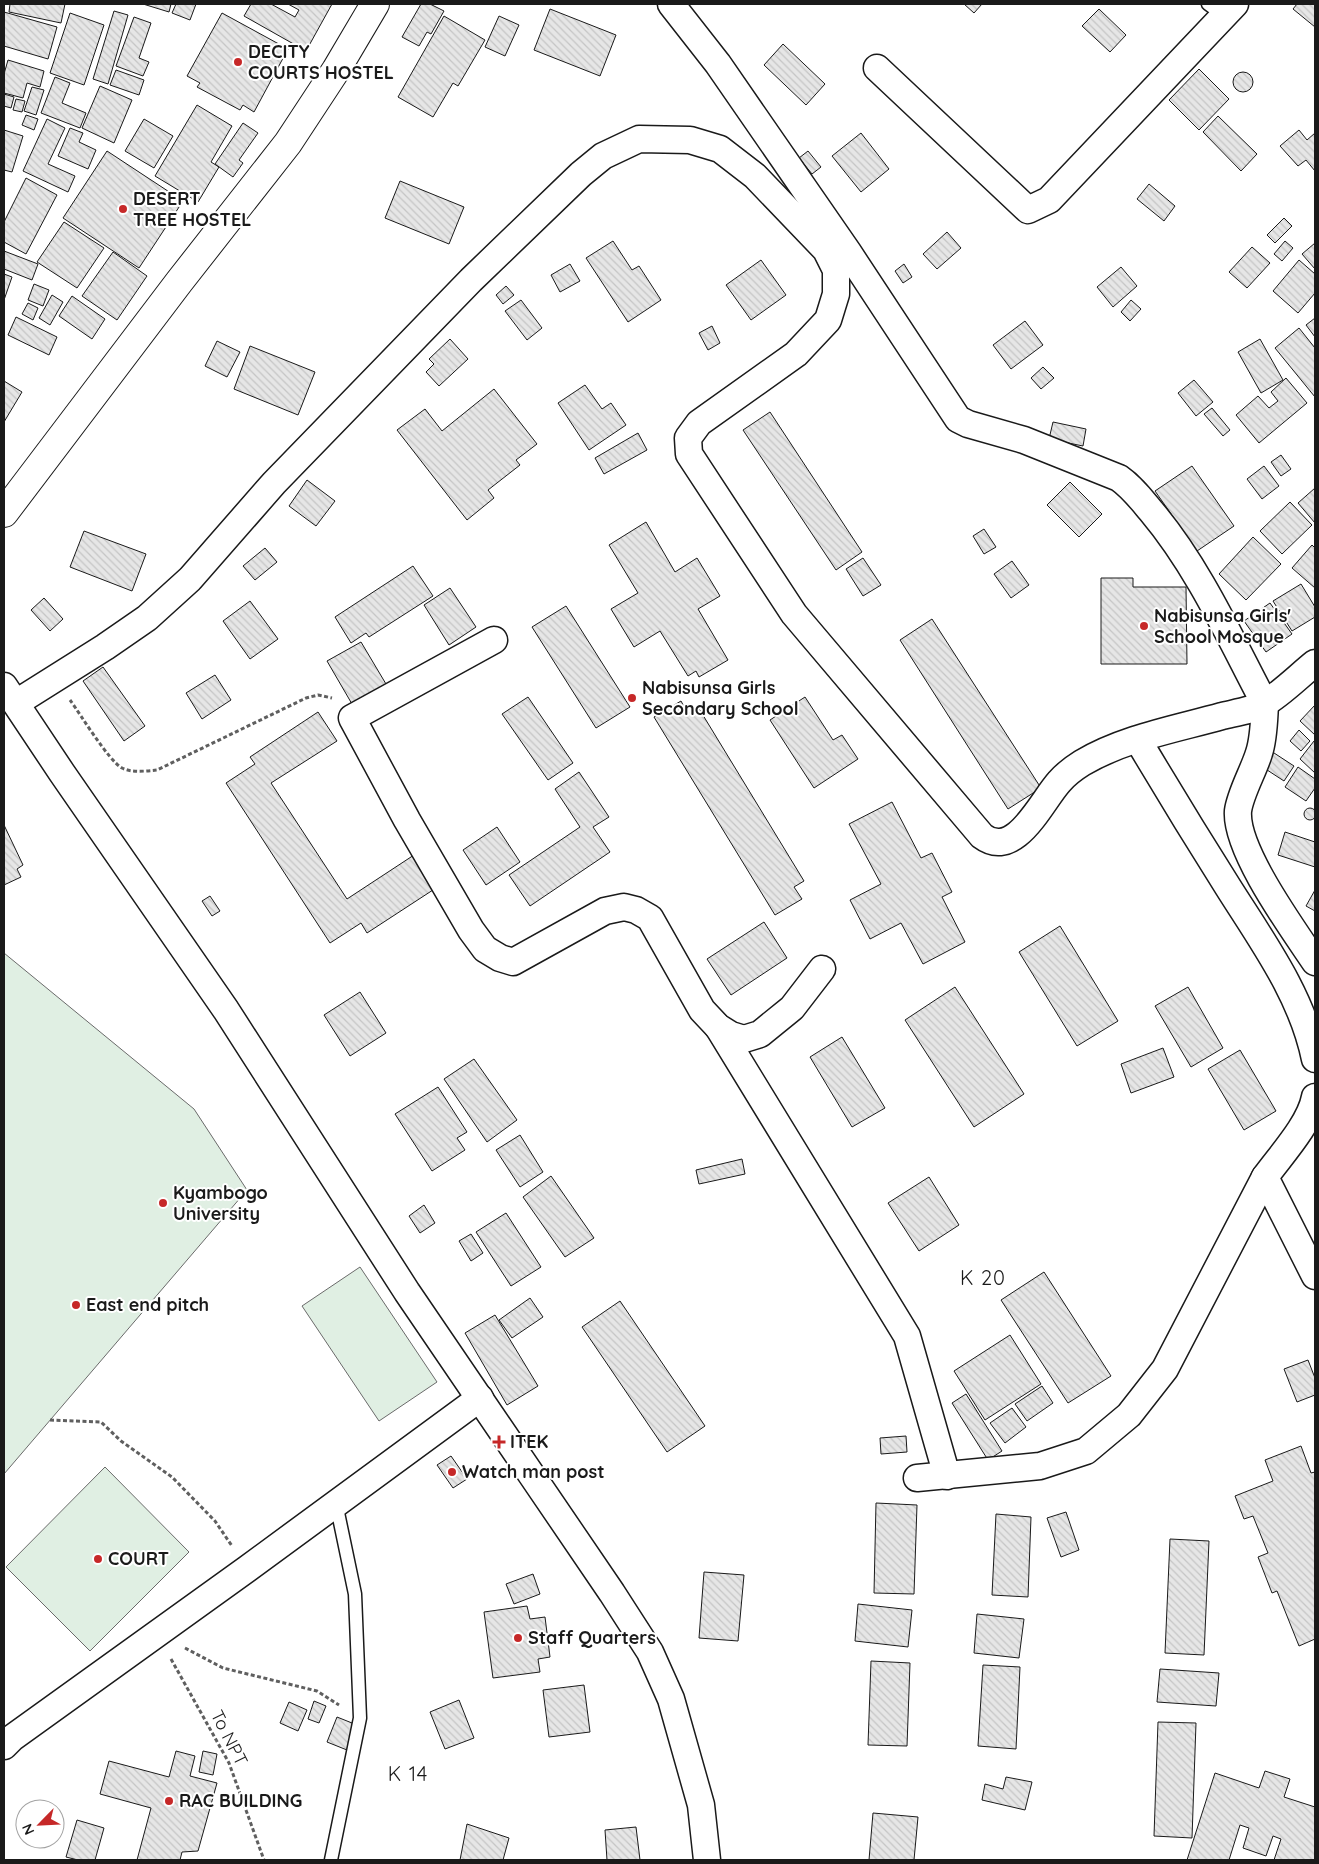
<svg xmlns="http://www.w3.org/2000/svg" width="1319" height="1864" font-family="Quicksand,sans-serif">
<defs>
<pattern id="building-back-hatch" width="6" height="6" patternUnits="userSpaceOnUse" patternTransform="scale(1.25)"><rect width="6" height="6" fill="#e6e6e6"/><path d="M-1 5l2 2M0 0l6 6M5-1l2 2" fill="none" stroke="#c5c5c5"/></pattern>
</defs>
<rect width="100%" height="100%" fill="#fff"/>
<g fill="#e0efe3" stroke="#6a6a6a">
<polygon points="4,953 194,1109 247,1190 4,1474"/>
<polygon points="360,1267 437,1382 379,1421 302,1306"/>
<polygon points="105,1467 189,1552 90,1651 6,1567"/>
</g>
<g fill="url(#building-back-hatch)" stroke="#1a1a1a">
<polygon points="10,4 65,4 61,23 9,12"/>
<polygon points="143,4 171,4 169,12"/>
<polygon points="176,4 196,4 190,20 172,13"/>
<polygon points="251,4 271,4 295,17 299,10 288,4 332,4 306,51 244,16"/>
<polygon points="421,4 430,4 444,11 431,34 427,32 419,46 402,37"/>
<polygon points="964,4 982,4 974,13"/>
<polygon points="1297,4 1315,4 1315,27 1293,9"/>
<polygon points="550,9 616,35 600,76 534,50"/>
<polygon points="1099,9 1126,35 1110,52 1082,26"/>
<polygon points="114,11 128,15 108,84 93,79"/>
<polygon points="4,12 57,27 48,59 4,46"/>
<polygon points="70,13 104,25 84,85 50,73"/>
<polygon points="222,13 288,49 254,112 243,105 240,110 197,87 200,83 187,76"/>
<polygon points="444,16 485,40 458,86 453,83 433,117 398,97"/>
<polygon points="499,16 519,25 505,56 485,47"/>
<polygon points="134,17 151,23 139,58 149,62 143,76 116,66"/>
<polygon points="783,44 825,84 806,105 764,65"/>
<polygon points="8,60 44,71 40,87 27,83 23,98 4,93 4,74"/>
<polygon points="1199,69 1229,99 1199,130 1169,100"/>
<polygon points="116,70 144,80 139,95 110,85"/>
<circle cx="1243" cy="82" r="10"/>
<polygon points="55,77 70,83 62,103 86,113 80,128 41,113"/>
<polygon points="100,86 132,100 114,143 82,128"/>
<polygon points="32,87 44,90 36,115 24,111"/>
<polygon points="4,94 14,97 11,108 4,106"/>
<polygon points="16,99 25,101 22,112 13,110"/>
<polygon points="197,105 232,126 211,162 219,167 198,202 155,176"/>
<polygon points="26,115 38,119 34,130 22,125"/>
<polygon points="1218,116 1257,154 1241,171 1203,132"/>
<polygon points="47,119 65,128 48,164 75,176 68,192 23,171"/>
<polygon points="144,119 173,136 154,168 125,151"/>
<polygon points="243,123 258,133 239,160 243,163 233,177 215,164"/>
<polygon points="70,128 83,133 79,142 96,150 88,169 58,156"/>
<polygon points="4,130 23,136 12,172 4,170"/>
<polygon points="1299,130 1307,140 1315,133 1315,171 1306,160 1298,166 1280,146"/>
<polygon points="861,133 889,169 861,192 832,156"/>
<polygon points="107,151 183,201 139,268 63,218"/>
<polygon points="808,151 821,167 812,174 799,158"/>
<polygon points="26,178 57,195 26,254 4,242 4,222"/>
<polygon points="400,181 464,207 449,244 385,218"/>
<polygon points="1149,184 1175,206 1164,221 1137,199"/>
<polygon points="1284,218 1292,226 1275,243 1267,235"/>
<polygon points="64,222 104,248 77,288 37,262"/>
<polygon points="947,232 961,248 937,269 923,254"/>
<polygon points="613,241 632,270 639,266 661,300 628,322 586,258"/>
<polygon points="1285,241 1293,248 1282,261 1274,254"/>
<polygon points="1315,243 1315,269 1302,254"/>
<polygon points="1252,247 1270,263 1247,288 1229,272"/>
<polygon points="4,251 38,264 32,280 4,269"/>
<polygon points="113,252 147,276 117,320 82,296"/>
<polygon points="761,260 786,295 751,320 726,285"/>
<polygon points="1299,260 1315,274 1315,293 1298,313 1273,291"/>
<polygon points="570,264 580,281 560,292 551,275"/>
<polygon points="904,264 912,277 903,283 895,271"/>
<polygon points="1121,267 1137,286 1113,307 1097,287"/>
<polygon points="4,274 12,277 4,300"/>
<polygon points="34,284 49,290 43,306 28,300"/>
<polygon points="506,286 514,295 503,304 496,295"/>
<polygon points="52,295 63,302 50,325 39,318"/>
<polygon points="72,296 105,319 92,339 59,316"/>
<polygon points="521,300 542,328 527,340 505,311"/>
<polygon points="1131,300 1141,309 1130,321 1121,312"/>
<polygon points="28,303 38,308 33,320 22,314"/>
<polygon points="16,317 57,337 49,355 8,335"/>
<polygon points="1315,318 1315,337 1306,325"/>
<polygon points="1025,321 1043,345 1011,369 993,345"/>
<polygon points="712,326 720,343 708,350 699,333"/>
<polygon points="1299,328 1315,348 1315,397 1275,348"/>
<polygon points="450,339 468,359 439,386 426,372 434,364 429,359"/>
<polygon points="1260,339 1283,380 1261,393 1238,352"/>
<polygon points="217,341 240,352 227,377 205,366"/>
<polygon points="250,346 315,372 298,415 234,389"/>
<polygon points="1043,367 1054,378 1041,389 1031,378"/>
<polygon points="1286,378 1307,403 1259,443 1236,415 1258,396 1269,408 1278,401 1271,392"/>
<polygon points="1194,380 1213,402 1196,416 1178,393"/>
<polygon points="4,381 22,392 4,422"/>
<polygon points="585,385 602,409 611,403 626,425 589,450 558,403"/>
<polygon points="494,389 537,444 516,460 520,465 488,490 494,498 467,520 397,430 425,409 442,431"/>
<polygon points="1212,408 1230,430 1223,436 1204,414"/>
<polygon points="770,412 862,552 836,570 743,430"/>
<polygon points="1053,422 1086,429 1083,446 1049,439"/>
<polygon points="638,433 647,450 604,474 595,458"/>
<polygon points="1281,455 1291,469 1281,476 1271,462"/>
<polygon points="1192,466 1234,526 1197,551 1155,491"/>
<polygon points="1264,466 1279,486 1262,499 1247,479"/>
<polygon points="307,480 335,501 316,526 289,506"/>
<polygon points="1070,482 1102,514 1079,537 1047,505"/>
<polygon points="1315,488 1315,523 1298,503"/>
<polygon points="1290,502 1312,525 1282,554 1260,531"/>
<polygon points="646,522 675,572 697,558 720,596 698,609 728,660 699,677 696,671 688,676 660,631 634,647 611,609 638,593 609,545"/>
<polygon points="984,529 996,547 984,554 973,536"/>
<polygon points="84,531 146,554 132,591 70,567"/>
<polygon points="1253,537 1281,564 1246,600 1219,574"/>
<polygon points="1312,545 1315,548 1315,588 1292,568"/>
<polygon points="265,548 277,562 255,580 243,566"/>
<polygon points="863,558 881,585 863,596 846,569"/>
<polygon points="1012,561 1029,585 1011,598 994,574"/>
<polygon points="413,566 433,596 369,637 366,633 351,643 335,617"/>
<polygon points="1101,578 1133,578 1133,587 1186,587 1187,664 1101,664"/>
<polygon points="1301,584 1315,607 1315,617 1292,631 1273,601"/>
<polygon points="450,588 476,627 449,645 424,605"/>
<polygon points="44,598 63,619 50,631 31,610"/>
<polygon points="250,601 278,639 250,659 223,621"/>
<polygon points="1270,603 1292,634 1266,652 1244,621"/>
<polygon points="566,606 630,707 596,728 532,627"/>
<polygon points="932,619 1041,788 1008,809 900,640"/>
<polygon points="361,642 386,684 352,704 327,661"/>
<polygon points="103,667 145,726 124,741 83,681"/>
<polygon points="215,675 231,700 202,719 186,693"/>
<polygon points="528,697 573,763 548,780 502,714"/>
<polygon points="805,697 833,740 842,735 858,759 814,788 770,720"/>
<polygon points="681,701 688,714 698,707 804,881 794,887 802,899 775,915 654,717"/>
<polygon points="1315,705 1315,735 1300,721"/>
<polygon points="318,712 337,741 271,783 347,899 414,855 436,888 367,933 361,923 330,943 226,783 255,764 250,757"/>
<polygon points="1299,730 1310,741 1301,751 1290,741"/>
<polygon points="1314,741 1315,742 1315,773 1300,759"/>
<polygon points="1271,751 1294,766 1284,781 1261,766"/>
<polygon points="1298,767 1315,779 1315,788 1306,801 1285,787"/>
<polygon points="579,772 609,817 593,827 610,852 530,906 509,875 580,827 555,789"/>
<polygon points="892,802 921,858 932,853 952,892 942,897 965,942 923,964 901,923 870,939 850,900 881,884 849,824"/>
<circle cx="1310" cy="814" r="6"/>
<polygon points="4,825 23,865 17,869 21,877 4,885"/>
<polygon points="497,827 520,862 486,885 463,850"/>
<polygon points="1285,832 1315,842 1315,867 1278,855"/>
<polygon points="1315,890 1315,911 1306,906"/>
<polygon points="210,896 220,911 212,916 202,901"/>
<polygon points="764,922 787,958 731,995 707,959"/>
<polygon points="1060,926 1118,1021 1077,1046 1019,952"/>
<polygon points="955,987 1024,1094 974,1127 905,1020"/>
<polygon points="1188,987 1223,1048 1191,1067 1155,1006"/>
<polygon points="360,992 386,1033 350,1056 324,1015"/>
<polygon points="842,1037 885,1108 852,1127 810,1057"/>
<polygon points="1163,1048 1174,1077 1131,1093 1121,1064"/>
<polygon points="1240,1050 1276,1111 1244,1130 1208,1069"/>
<polygon points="474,1059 517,1120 487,1142 444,1079"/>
<polygon points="438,1087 467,1132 457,1138 465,1150 432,1171 395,1114"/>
<polygon points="520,1135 543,1172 520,1187 496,1150"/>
<polygon points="742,1159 745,1174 699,1184 696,1170"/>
<polygon points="551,1176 594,1238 565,1257 523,1197"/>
<polygon points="929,1177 959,1225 919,1251 888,1203"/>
<polygon points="424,1205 435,1223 420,1233 409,1216"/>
<polygon points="506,1213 541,1267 511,1286 476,1232"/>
<polygon points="471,1234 483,1253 471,1261 459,1241"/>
<polygon points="1044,1272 1111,1376 1068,1403 1001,1300"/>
<polygon points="530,1298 543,1317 512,1338 499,1320"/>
<polygon points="620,1301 705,1426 667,1452 582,1327"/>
<polygon points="495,1315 538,1386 507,1405 465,1333"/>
<polygon points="1010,1335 1041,1384 985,1420 954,1371"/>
<polygon points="1308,1360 1315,1378 1315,1395 1297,1402 1284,1369"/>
<polygon points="1042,1386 1053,1403 1027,1421 1015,1404"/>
<polygon points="966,1394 1002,1451 988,1460 952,1403"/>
<polygon points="1012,1408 1026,1427 1005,1443 990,1423"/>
<polygon points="906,1436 907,1452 881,1454 880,1438"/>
<polygon points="1301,1446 1311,1473 1315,1472 1315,1639 1299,1646 1277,1591 1272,1593 1258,1557 1268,1553 1253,1516 1244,1519 1235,1496 1273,1481 1265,1460"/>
<polygon points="451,1456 467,1479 453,1488 437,1465"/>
<polygon points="876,1503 917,1505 914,1594 874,1593"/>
<polygon points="1066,1512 1079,1550 1061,1557 1047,1518"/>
<polygon points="996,1514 1031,1517 1028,1597 992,1595"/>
<polygon points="1170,1539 1209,1541 1204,1655 1165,1653"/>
<polygon points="704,1572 744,1575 738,1641 699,1638"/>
<polygon points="533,1574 540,1594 514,1604 506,1584"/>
<polygon points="858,1604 912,1610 908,1647 855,1641"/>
<polygon points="527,1606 530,1619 545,1617 550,1657 538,1659 540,1672 493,1678 484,1612"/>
<polygon points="977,1614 1024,1619 1019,1658 974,1653"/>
<polygon points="871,1661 910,1663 907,1746 868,1745"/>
<polygon points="983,1665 1020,1667 1016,1749 978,1746"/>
<polygon points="1160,1669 1219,1673 1216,1706 1157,1702"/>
<polygon points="584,1685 590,1732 549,1737 543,1690"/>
<polygon points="459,1700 474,1738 445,1749 430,1712"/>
<polygon points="314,1701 326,1706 319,1723 308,1719"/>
<polygon points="289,1702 307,1710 298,1731 280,1723"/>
<polygon points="337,1717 357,1725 347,1750 327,1742"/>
<polygon points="1158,1722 1196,1723 1192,1838 1154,1836"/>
<polygon points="176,1751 195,1756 190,1776 217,1783 198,1851 182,1852 180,1860 137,1860 151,1808 100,1794 109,1761 169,1777"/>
<polygon points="203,1751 217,1754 213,1775 199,1772"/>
<polygon points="1265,1771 1290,1779 1284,1797 1315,1807 1315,1860 1274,1860 1281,1839 1273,1836 1266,1856 1243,1848 1249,1828 1240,1825 1229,1860 1187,1860 1215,1773 1259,1788"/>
<polygon points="1006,1777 1032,1782 1025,1810 982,1800 985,1784 1003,1789"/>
<polygon points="873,1813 918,1817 914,1860 869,1860"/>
<polygon points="77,1820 104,1828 95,1860 78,1860 66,1857"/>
<polygon points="467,1824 509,1838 503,1860 460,1860"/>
<polygon points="636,1827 640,1860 607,1860 605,1830"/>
</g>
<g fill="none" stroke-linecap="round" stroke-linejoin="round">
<g stroke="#1a1a1a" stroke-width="15">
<g id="service">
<polyline points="1208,4 1223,15"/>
<polyline points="331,1860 360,1718 355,1594 336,1503"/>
</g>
</g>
<g stroke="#1a1a1a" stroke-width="29">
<g id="minor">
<path d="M671 4 718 64 848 252 958 419 968 424 1024 440 1119 478C1132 487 1141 499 1151 511 1199 568 1230 638 1265 704 1264 720 1264 738 1259 753 1254 770 1240 794 1238 811 1235 850 1293 929 1315 962"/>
<polyline points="877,68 1028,210 1049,200 1235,4"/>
<polyline points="494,640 352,718 407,820 471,930 485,949 500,958 513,962 605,911 624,907 636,910 650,918 702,1010 718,1027 731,1035 744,1039 760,1034 792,1008 822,969"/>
<polyline points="4,686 62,773 226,1010 407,1292 612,1593 650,1652 671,1699 701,1805 707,1860"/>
<path d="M16 703 105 647 147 618 190 579 274 483 471 280 581 174 603 156 639 139 690 140 720 149 755 176 826 250 836 270V294L828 320 796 354 699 423 688 438 689 454 794 614 982 836C1015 861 1041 802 1059 782 1065 775 1074 768 1082 763 1124 738 1176 729 1222 716 1234 713 1255 710 1265 703 1280 695 1301 674 1315 663"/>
<path d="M1138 740C1167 789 1197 838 1228 887 1262 941 1302 995 1315 1059"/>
<polyline points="718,1027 907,1336 947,1476"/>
<path d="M1315 1097C1310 1124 1281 1155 1265 1177L1315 1276"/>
<polyline points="917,1478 1040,1466 1086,1451 1129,1415 1165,1369 1265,1177"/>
<polyline points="4,1746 12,1738 247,1569 480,1398"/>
</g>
</g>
<g stroke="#1a1a1a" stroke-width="30">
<polyline id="tertiary" points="4,513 179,282 288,143 336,70 375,4"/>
</g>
<g stroke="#5f5f5f" stroke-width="3" stroke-dasharray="4 2.5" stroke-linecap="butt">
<path d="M70 700C81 715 108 760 122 768 132 773 146 771 157 770L306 698 318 695 332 698"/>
<polyline points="50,1420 101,1422 121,1441 172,1477 215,1521 232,1546"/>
<polyline points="185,1648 223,1668 317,1691 339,1705"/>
<polyline points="171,1659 229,1763 264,1860"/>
</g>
<use href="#service" stroke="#fff" stroke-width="12"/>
<use href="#minor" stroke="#fff" stroke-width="26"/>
<use href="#tertiary" stroke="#fff" stroke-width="28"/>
</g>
<g fill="#c62828" stroke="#fff" stroke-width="2">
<circle cx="238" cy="62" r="5"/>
<circle cx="123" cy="209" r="5"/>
<circle cx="1144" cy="626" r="5"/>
<circle cx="632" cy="698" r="5"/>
<circle cx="163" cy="1203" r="5"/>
<circle cx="76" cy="1305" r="5"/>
<path d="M496.5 1434.5h5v5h5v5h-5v5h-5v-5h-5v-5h5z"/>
<circle cx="452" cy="1472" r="5"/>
<circle cx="98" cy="1559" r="5"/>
<circle cx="518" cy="1638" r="5"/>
<circle cx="169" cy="1801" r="5"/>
</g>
<g text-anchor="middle" stroke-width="4" stroke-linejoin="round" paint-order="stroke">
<g font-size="18" font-weight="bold" fill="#1a1a1a" stroke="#fff" text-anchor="start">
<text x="248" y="58">DECITY<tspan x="248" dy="21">COURTS HOSTEL</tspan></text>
<text x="133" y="205">DESERT<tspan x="133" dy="21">TREE HOSTEL</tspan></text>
<text x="1154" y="622">Nabisunsa Girls'<tspan x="1154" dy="21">School Mosque</tspan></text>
<text x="642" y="694">Nabisunsa Girls<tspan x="642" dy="21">Secondary School</tspan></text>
<text x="173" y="1199">Kyambogo<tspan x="173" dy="21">University</tspan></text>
<text x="86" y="1311">East end pitch</text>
<text x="510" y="1448">ITEK</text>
<text x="462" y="1478">Watch man post</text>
<text x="108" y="1565">COURT</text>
<text x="528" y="1644">Staff Quarters</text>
<text x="179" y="1807">RAC BUILDING</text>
</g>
<g font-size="18" fill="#1a1a1a" stroke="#fff">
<text transform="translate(229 1738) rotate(63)" y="6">To NPT</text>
</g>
<g font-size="20" letter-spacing="1" fill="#1a1a1a" stroke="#fff">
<text x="983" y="1285">K 20</text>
<text x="408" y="1781">K 14</text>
</g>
</g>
<rect width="1319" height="1864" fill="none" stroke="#1a1a1a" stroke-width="10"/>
<g transform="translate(40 1824) rotate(246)"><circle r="24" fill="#ffffff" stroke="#a3a3a3"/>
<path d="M0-4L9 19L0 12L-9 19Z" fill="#c62828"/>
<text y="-8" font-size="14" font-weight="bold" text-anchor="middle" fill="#1a1a1a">N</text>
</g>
</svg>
